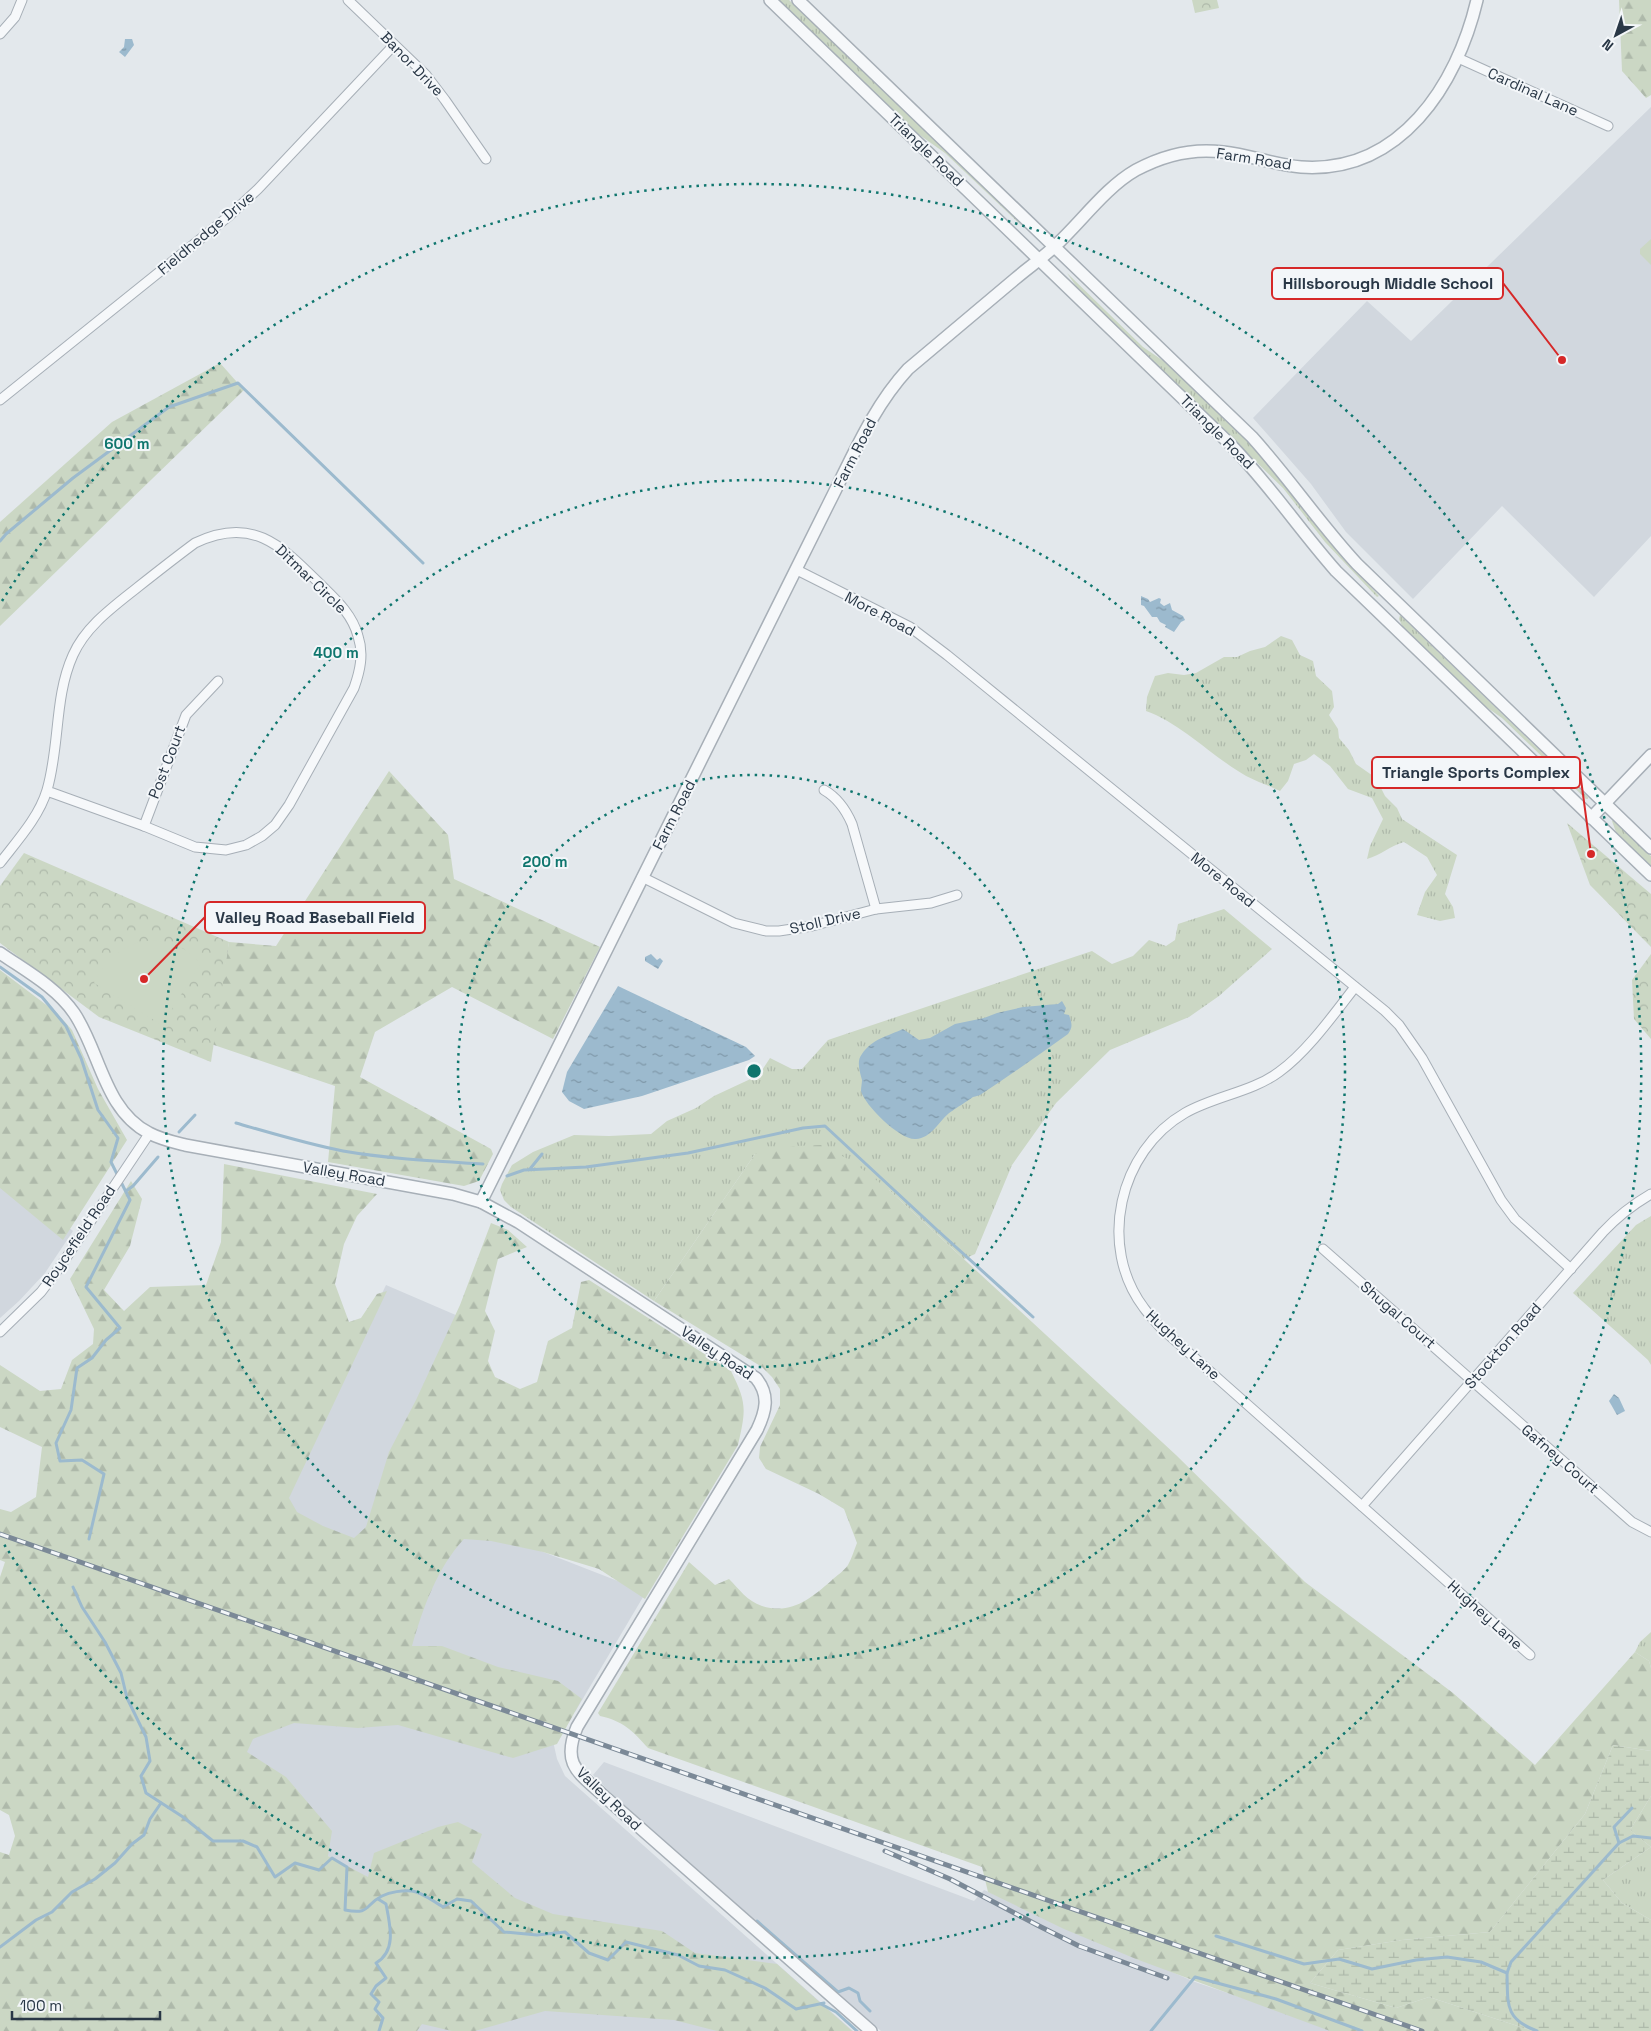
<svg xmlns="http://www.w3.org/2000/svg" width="1651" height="2031" font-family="'Space Grotesk',sans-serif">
<defs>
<pattern id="grass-tufts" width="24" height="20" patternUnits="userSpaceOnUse" patternTransform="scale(1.25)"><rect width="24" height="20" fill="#cbd7c4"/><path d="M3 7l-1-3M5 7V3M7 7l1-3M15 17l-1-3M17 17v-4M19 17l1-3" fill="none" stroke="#aeb9aa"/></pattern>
<pattern id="forest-firs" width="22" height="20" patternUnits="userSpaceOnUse" patternTransform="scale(1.25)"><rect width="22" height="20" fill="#cbd7c4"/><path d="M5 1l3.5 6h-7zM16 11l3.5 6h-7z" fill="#aeb9aa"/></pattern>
<pattern id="wetland-marsh" width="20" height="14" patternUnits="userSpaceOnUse" patternTransform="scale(1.25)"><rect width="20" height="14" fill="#cbd7c4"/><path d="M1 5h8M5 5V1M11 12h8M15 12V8" fill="none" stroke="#aeb9aa"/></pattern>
<pattern id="park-crowns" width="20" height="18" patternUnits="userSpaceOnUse" patternTransform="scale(1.25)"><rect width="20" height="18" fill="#cbd7c4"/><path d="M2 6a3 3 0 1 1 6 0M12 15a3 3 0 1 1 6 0" fill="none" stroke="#aeb9aa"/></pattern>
<pattern id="water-ripples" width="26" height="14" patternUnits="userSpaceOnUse" patternTransform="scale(1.25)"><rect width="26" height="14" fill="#9cbace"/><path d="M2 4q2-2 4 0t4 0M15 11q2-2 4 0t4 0" fill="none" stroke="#7f98a9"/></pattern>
</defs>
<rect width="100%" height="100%" fill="#e3e8ec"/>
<g fill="#d1d7de">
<polygon points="1651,107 1651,536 1594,597 1502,506 1413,599 1346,532 1311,484 1253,418 1367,301 1411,341"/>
<polygon points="0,1176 73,1231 45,1273 19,1301 0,1318"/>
<polygon points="386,1285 458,1316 359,1548 279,1512"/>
<polygon points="456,1518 646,1592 575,1712 401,1648"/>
<polygon points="285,1649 553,1741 557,1759 565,1776 853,2031 406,2031 353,1879 238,1771"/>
<polygon points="604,1762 974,1901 984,1890 1195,1982 1340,2031 881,2031 612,1794 593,1775"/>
</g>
<g fill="url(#grass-tufts)">
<polygon points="777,0 789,0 1014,215 1022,226 945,153 914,131"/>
<polygon points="1067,273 1143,347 1168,364 1253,447 1282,480 1330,543 1379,596 1377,597 1325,542 1283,488 1078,289"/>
<polygon points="1400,615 1588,797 1588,799 1586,799 1502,718 1479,702 1404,630 1399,619"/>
<path d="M1281 636 1292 640 1300 655 1313 661 1316 676 1332 691 1334 707 1329 715 1338 729 1339 738 1349 750 1356 764 1376 778 1385 796 1397 808 1402 819 1457 855 1445 894 1453 907 1455 918 1440 921 1417 915 1425 892 1437 875 1427 857 1404 842C1390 846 1381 855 1367 859L1370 846 1383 819 1372 798 1348 789 1330 766 1314 754 1306 760 1294 764 1288 781 1280 791C1266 784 1251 780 1238 771 1209 753 1178 722 1146 711L1147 697 1155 676 1168 673 1184 675 1196 673 1224 657H1237L1250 651 1265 647Z"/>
<polygon points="1613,820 1651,856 1651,868 1617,835 1612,821"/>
<polygon points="1224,909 1272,949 1219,996 1189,1017 1110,1050 1056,1103 1012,1165 975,1254 964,1259 889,1190 755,1154 654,1301 511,1207 504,1200 500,1190 502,1184 512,1165 533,1152 574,1135 609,1136 651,1134 667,1121 696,1108 714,1096 759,1075 770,1058 792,1069 802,1069 828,1040 1092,951 1112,964 1133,956 1149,940 1166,946 1175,940 1178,924"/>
<polygon points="1651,1216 1651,1365 1648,1360 1573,1293 1636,1225"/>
<polygon points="1651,1632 1651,1668 1649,1661 1635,1652 1640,1642"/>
<polygon points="1651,1847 1651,1920 1622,1903 1603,1880"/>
</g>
<g fill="url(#forest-firs)">
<polygon points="1619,0 1651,0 1651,95 1646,98 1622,71"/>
<polygon points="220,363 244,390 0,626 0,522 112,422"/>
<polygon points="389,771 448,835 454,879 600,947 553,1039 452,987 375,1032 360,1077 491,1149 493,1154 479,1181 464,1186 328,1162 335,1086 211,1044 229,942 276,946"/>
<polygon points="0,970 57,1013 72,1030 98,1089 127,1140 63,1240 0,1188"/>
<path d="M822 1145 853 1162 889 1190 1176 1455 1305 1582 1453 1693 1535 1765 1635 1652 1649 1661 1651 1668V1751L1613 1745 1585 1814 1490 1932 1402 1940 1338 1950 1310 1983 1396 2008 1429 1997 1533 2031H1330L1136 1959 1064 1929 988 1892 982 1867 648 1748C633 1731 623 1721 600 1716L598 1713 689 1562 715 1585 729 1579C739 1589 747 1601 762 1606 791 1615 810 1599 831 1581 836 1576 844 1571 848 1565 852 1558 854 1550 857 1543L844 1509 819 1494 766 1469 759 1458 760 1447 780 1405V1389L772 1377 762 1367 654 1301 755 1154 795 1146Z"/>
<path d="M224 1164 377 1194 357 1216 344 1244 335 1284 349 1322 361 1318 377 1294 387 1291 289 1498 297 1512 323 1526 354 1538 366 1527 389 1452 416 1400 460 1305 491 1223 508 1230 527 1247 498 1259 485 1311 495 1331 488 1361 495 1377 520 1389 537 1382 548 1341 572 1328 581 1282 589 1280 731 1371C747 1403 746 1410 738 1445L645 1599 599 1569 543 1552 491 1541 464 1539C437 1568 423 1608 412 1646H442L498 1667 558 1681 582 1699 557 1744 513 1758 398 1725 358 1728 294 1723 253 1739 247 1752 286 1777 332 1831 328 1856 368 1877 374 1853 438 1827 458 1822 482 1834 472 1862 515 1898 553 1914 662 1931 695 1953 777 1964 852 2031H717L674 2020 545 2011 475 2031H452L422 2024 417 2031H0V1852L9 1855 15 1836 9 1815 0 1810V1577L5 1562 0 1560V1509L11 1512 36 1497 42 1447 0 1427V1365L40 1391 61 1389 72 1360 93 1344 94 1329 70 1279 131 1181 142 1199 130 1246 104 1290 124 1311 150 1287 206 1285 221 1242Z"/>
<polygon points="1651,1796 1651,1847 1630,1830"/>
</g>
<polygon fill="url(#wetland-marsh)" points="1613,1745 1651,1751 1651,1796 1630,1830 1651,1847 1603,1880 1622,1903 1651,1920 1651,2031 1533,2031 1429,1997 1396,2008 1310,1983 1338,1950 1402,1940 1490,1932 1585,1814"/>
<g fill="url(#park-crowns)">
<polygon points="1192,0 1217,0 1219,8 1195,13"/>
<polygon points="1567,823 1651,894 1651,947 1590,885"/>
<polygon points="24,853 229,942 211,1062 99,1017 0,943 0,886"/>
<polygon points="1651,954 1651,1039 1634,1019 1632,980"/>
</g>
<g fill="#cbd7c4">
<polygon points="1651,239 1651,265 1640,254 1640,249"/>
<path d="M144 941C167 939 185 946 201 963L162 1025 94 983C104 961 120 947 144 941Z"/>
</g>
<g fill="url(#water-ripples)">
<polygon points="125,39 132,39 134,45 125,57 119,52 124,47"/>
<polygon points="1141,596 1148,599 1150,602 1159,598 1161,599 1160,603 1164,606 1170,603 1172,610 1183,616 1185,620 1181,622 1174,632 1165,627 1166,625 1160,622 1157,617 1152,617 1144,606 1141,605"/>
<polygon points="651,954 657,960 660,958 663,961 658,969 645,961 645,957"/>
<polygon points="618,986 746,1047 755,1056 749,1060 642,1096 584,1109 569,1101 562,1092 567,1072"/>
<path d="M1062 1001 1066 1008 1064 1014 1069 1015C1072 1024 1073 1027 1068 1034 1039 1055 1010 1075 980 1095 978 1096 976 1096 973 1097 972 1098 950 1112 948 1114 938 1123 931 1138 916 1139 901 1141 865 1106 861 1091 861 1087 862 1083 862 1080 860 1072 856 1061 862 1054 872 1039 888 1036 903 1029L919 1040 930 1038 955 1024 984 1018 997 1013 1023 1007 1058 1004Z"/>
<polygon points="1614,1394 1619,1398 1625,1411 1617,1415 1609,1401"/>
</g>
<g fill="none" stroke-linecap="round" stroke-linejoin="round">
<g stroke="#9cbace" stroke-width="3">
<polyline points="0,541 6,534 73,478 169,407 238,383 423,563"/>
<polyline points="0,967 42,997 66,1026 81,1058 98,1110 118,1138 111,1162 130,1200 86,1287 120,1328 106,1340 92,1358 77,1368 71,1410 56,1443 60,1461 82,1460 104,1474 89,1539"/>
<path d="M236 1123C271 1133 307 1144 343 1151 389 1159 437 1161 483 1164"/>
<polyline points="179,1132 195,1115"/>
<polyline points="530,1169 542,1154"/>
<polyline points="507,1176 524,1170 586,1167 688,1153 803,1128 825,1126 936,1229 1033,1317"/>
<polyline points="126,1191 133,1186 158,1157"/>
<path d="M73 1587 82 1607 105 1642 121 1673 127 1698 146 1737 150 1761 141 1776 146 1793 183 1817 213 1841H243L257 1847 275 1877 295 1863 319 1870 332 1858 347 1867 345 1910C371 1915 364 1905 382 1896 390 1892 403 1890 412 1891 422 1892 434 1902 443 1907L457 1899 471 1901 504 1932 537 1935 565 1932 589 1953 608 1960 626 1942 678 1955 699 1966 725 1970 765 1988 796 2009 824 2003"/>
<polyline points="1619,1843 1614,1827 1632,1808"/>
<path d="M378 1899 386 1904C390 1925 397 1951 376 1963L386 1978 376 1986 371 1994 379 2002 375 2009 383 2018 379 2031"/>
<polyline points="757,1921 838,1992 849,1988 858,1993 860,2001 870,2011"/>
<path d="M1216 1936 1304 1964 1339 1959 1372 1969 1416 1960 1447 1957 1481 1962 1507 1973C1508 2003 1504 2019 1537 2031"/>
<polyline points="0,1947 36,1920 52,1912 72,1892 95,1879 115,1863 132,1844 144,1835 150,1819 161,1803"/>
<polyline points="1507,1973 1511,1962 1619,1843 1633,1836 1651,1838"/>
<polyline points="821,2004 836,2012 857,2031"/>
<polyline points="1151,2031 1195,1977 1276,1999 1362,2031"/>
</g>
<g stroke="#a7afb7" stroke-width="11">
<g id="minor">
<polyline points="348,0 426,75 445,100 486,159"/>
<polyline points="0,34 15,17 22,0"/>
<polyline points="1458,58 1608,126"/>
<polyline points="0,400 229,216 258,189 394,45"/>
<polyline points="797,570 910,627 947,655 1385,1011 1399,1025 1422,1058 1501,1200 1515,1219 1571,1269"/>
<path d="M824 790C838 798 846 810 852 824L876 909"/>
<polyline points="144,826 186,715 218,681"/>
<path d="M0 863C17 841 39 817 47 790 60 746 54 697 73 655 86 626 113 607 138 587 157 572 176 557 195 543 251 516 280 544 318 582 334 598 352 613 358 636 364 654 360 671 354 688L289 805 275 825 262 836 246 845 226 850 195 847 144 826 47 791"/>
<polyline points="642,877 734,923 766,931 779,931 812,926 876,909 931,903 957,895"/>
<path d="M1355 987C1334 1014 1307 1052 1279 1072 1252 1092 1215 1096 1185 1113 1119 1151 1097 1246 1144 1308 1149 1315 1156 1322 1161 1328L1530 1655"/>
<polyline points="1323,1249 1632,1522 1651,1532"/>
<polyline points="0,1332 41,1292 60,1267 149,1134"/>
<path d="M1362 1506 1603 1232C1617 1217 1632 1205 1651 1194"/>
</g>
</g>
<g stroke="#a7afb7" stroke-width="14">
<g id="tertiary">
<path d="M770 0 1230 444C1269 484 1299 529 1336 571L1651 875"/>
<path d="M798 0 1252 437C1289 478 1320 524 1357 564L1651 848"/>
<polyline points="1591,818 1651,755"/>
<path d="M0 953C26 971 56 987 74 1013 100 1051 104 1110 149 1133 160 1139 173 1142 185 1145L453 1194 481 1202 518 1222 756 1378C770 1395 766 1411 757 1430L577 1727C561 1765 579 1773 605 1797L871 2031"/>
<path d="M481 1202 828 505C852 458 872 408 908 369 944 339 979 309 1015 279 1029 267 1044 257 1056 245 1081 222 1106 187 1136 170 1162 156 1193 148 1223 152 1250 155 1275 165 1301 167 1400 174 1457 85 1477 0"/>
</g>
</g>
<use href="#minor" stroke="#f6f8fa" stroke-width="9"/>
<use href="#tertiary" stroke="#f6f8fa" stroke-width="11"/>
<g stroke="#7b8997" stroke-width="5">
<g id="rail">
<polyline points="0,1534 1422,2031"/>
<polyline points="885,1851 950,1879 1041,1927 1079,1946 1167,1978"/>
</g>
</g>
<use href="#rail" stroke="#f3f6f9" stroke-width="3" stroke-dasharray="9" stroke-linecap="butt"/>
</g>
<g fill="none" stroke="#0f766e" stroke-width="2.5" stroke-dasharray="2.5 5">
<circle cx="754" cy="1071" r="296"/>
<circle cx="754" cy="1071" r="591"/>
<path d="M2 601A887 887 0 1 1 2 1541"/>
</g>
<g text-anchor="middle" stroke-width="4" stroke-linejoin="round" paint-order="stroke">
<g font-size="15" fill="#293746" stroke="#f3f6f9">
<text transform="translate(412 64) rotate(46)" y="5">Banor Drive</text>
<text transform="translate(1533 92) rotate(24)" y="5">Cardinal Lane</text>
<text transform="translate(926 150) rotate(44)" y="5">Triangle Road</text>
<text transform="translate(1254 159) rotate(9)" y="5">Farm Road</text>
<text transform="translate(206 233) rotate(-40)" y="5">Fieldhedge Drive</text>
<text transform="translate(1217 432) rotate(45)" y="5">Triangle Road</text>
<text transform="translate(855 453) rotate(-63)" y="5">Farm Road</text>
<text transform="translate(311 579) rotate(44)" y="5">Ditmar Circle</text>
<text transform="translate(880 614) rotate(28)" y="5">More Road</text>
<text transform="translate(167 762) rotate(-69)" y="5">Post Court</text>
<text transform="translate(674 815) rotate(-63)" y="5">Farm Road</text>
<text transform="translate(1223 880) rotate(39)" y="5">More Road</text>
<text transform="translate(825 921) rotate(-13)" y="5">Stoll Drive</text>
<text transform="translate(344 1174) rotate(10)" y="5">Valley Road</text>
<text transform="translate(79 1236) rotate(-56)" y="5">Roycefield Road</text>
<text transform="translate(1398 1315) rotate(41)" y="5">Shugal Court</text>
<text transform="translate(1183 1345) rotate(43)" y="5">Hughey Lane</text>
<text transform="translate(1503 1346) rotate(-49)" y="5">Stockton Road</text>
<text transform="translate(717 1353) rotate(34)" y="5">Valley Road</text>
<text transform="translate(1560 1459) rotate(41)" y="5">Gafney Court</text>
<text transform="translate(1485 1615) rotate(42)" y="5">Hughey Lane</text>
<text transform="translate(609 1799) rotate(44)" y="5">Valley Road</text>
</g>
</g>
<circle cx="754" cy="1071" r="8" fill="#0f766e" stroke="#f3f6f9" stroke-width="2.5"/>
<g font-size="15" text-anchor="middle" font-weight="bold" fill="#0f766e" stroke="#f3f6f9" stroke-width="4" stroke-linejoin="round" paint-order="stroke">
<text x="127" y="449">600 m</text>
<text x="336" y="658">400 m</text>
<text x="545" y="867">200 m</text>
</g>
<path fill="none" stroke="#d62828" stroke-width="2" d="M1562 360L1503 283M1591 854L1580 772M144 979L205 917"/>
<g fill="#d62828" stroke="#f3f6f9" stroke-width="2">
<circle cx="1562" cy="360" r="5"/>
<circle cx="1591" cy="854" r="5"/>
<circle cx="144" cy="979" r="5"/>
</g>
<g fill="#f3f6f9" stroke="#d62828" stroke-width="2">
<rect x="1272" y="268" width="231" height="31" rx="5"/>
<rect x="1372" y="757" width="208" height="31" rx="5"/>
<rect x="205" y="902" width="220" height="31" rx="5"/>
</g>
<g font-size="16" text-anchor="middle" font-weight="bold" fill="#293746">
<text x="1388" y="289">Hillsborough Middle School</text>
<text x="1476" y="778">Triangle Sports Complex</text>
<text x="315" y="923">Valley Road Baseball Field</text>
</g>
<g transform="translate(1616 35) rotate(220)" stroke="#f3f6f9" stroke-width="4" paint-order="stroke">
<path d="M0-4L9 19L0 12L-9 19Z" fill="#293746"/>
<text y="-8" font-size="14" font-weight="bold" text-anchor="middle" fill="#293746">N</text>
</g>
<path d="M12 2011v8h148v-8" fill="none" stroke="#293746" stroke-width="2.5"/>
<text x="20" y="2011" font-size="15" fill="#293746" stroke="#f3f6f9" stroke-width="4" paint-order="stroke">100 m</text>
</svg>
